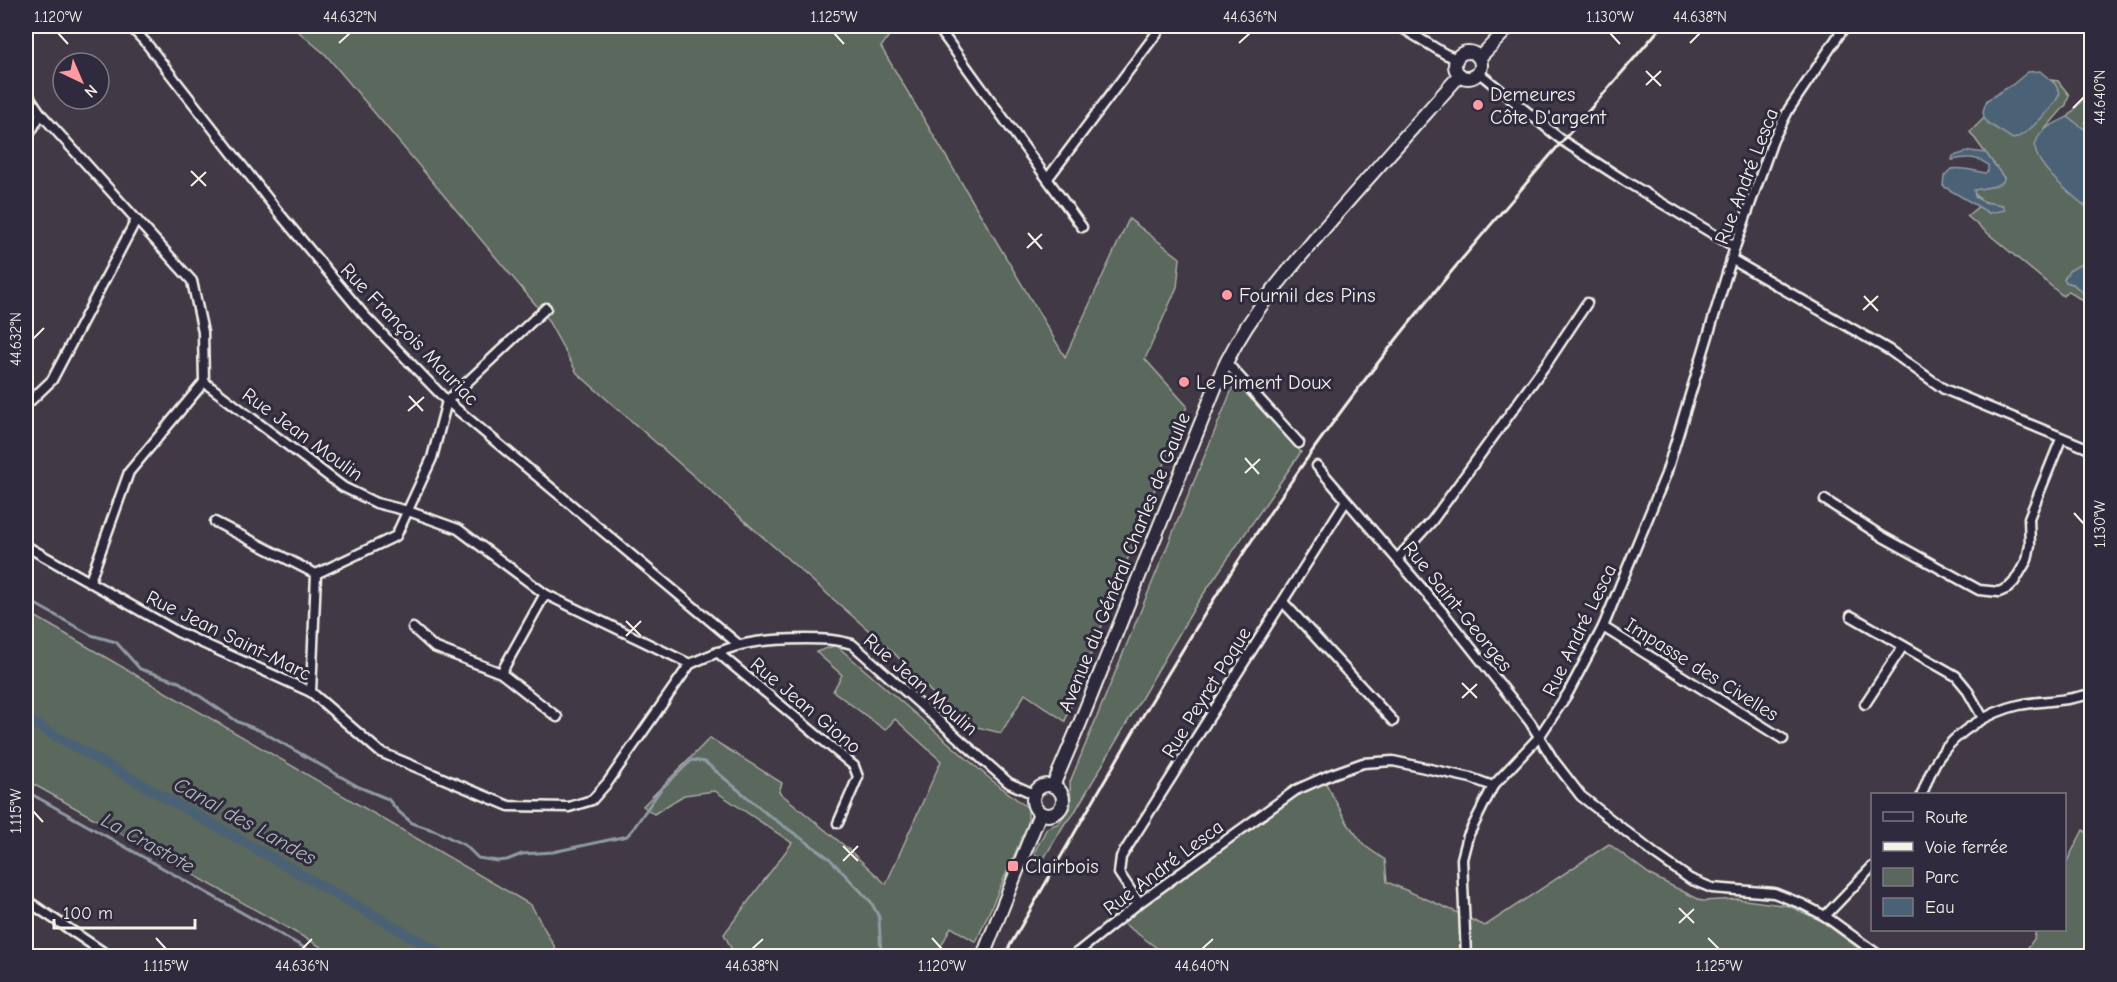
<svg xmlns="http://www.w3.org/2000/svg" width="2117" height="982" font-family="'Comic Neue',sans-serif">
<rect width="100%" height="100%" fill="#423946"/>
<filter id="ink" filterUnits="userSpaceOnUse"><feTurbulence type="fractalNoise" baseFrequency=".0167" numOctaves="2"/><feDisplacementMap in="SourceGraphic" scale="12" xChannelSelector="R" yChannelSelector="G"/><feConvolveMatrix kernelMatrix="1 2 1 2 8 2 1 2 1" color-interpolation-filters="sRGB"/></filter>
<g filter="url(#ink)">
<g fill="#5a675d" stroke="#a7aca2" stroke-width="1.5">
<polygon points="292,26 896,26 881,47 1065,357 1129,219 1180,258 1177,287 1145,359 1187,406 1065,721 1025,694 1001,733 961,723 892,651 577,373 546,317 326,55"/>
<path d="M2051 80 2058 81 2069 95 2066 105 2039 136 2073 195 2091 211V236L2090 235 2087 240C2094 260 2085 262 2069 271L2066 282 2073 284 2091 300V306L2068 291 2063 296 1967 216 1979 206 1989 213 2002 205C1990 203 1978 203 1973 190L1995 186 2004 178 1970 132 1984 118 1989 124 2013 138 2055 84Z"/>
<polygon points="2084,98 2091,105 2091,115 2085,123 2091,128 2091,134 2068,117"/>
<polygon points="1235,382 1301,452 1196,605 1073,815 1065,823 1043,860 1034,853 1047,828 1059,823 1071,806 1070,782"/>
<polygon points="26,611 531,905 557,951 564,956 337,956 26,780"/>
<polygon points="836,645 989,778 1028,808 1028,824 976,942 951,927 936,956 735,956 724,934 792,843 715,791 684,795 654,814 643,806 710,738 782,783 779,792 847,848 886,884 941,761 895,719 885,730 833,691 842,675 816,652"/>
<polygon points="1323,778 1348,824 1365,846 1385,860 1387,882 1463,915 1466,956 1168,956 1119,920 1296,790"/>
<polygon points="2083,830 2091,835 2091,956 2022,956 2034,939 2036,930 2064,930 2065,865"/>
<polygon points="1609,844 1652,876 1702,901 1738,899 1789,906 1820,920 1869,956 1472,956 1468,918 1485,926"/>
</g>
<g fill="#4b6276" stroke="#8f9ba4" stroke-width="1.5">
<path d="M2040 71 2055 84 2060 92C2057 105 2026 136 2013 139L1989 124 1984 118 1983 111 1985 105 1987 100 2012 85 2028 72Z"/>
<path d="M2068 117 2091 134V211C2077 199 2028 162 2036 142 2041 128 2056 123 2068 117Z"/>
<path d="M1970 151 1986 153 2004 178 2003 182 1995 186 1974 190 1975 197 1984 202 2002 205 2005 210 1989 213 1943 186 1944 176 1951 169C1963 167 1974 171 1985 173L1988 171V165C1977 156 1965 157 1952 160L1953 156Z"/>
<polygon points="2090,235 2092,236 2091,300 2073,284 2066,282 2064,279 2069,271 2088,260 2090,249 2087,240"/>
</g>
<g fill="none" stroke-linecap="round" stroke-linejoin="round">
<g stroke="#8f9ba4" stroke-width="3">
<polyline points="26,599 91,635 116,642 140,669 179,682 238,722 261,731 359,787 388,799 398,811 412,823 436,831 466,846 478,858 497,861 507,860 522,854 553,852 627,836 633,829 661,789 692,760 705,762 767,814 829,858 871,902 879,917 881,956"/>
<polyline points="26,791 319,956"/>
</g>
<polyline stroke="#4b6276" stroke-width="10" points="26,719 446,956"/>
<g stroke="#f4f1e8" stroke-width="13">
<g id="street">
<polyline points="130,26 147,44 279,213 363,314 447,401 738,644"/>
<polyline points="947,26 942,33 1082,227"/>
<polyline points="1399,26 1445,54 1457,59"/>
<polyline points="2090,26 2092,27"/>
<polyline points="1478,72 1563,141 1625,181 1735,247"/>
<path d="M26 92 41 114 192 281 203 332 204 382 343 487 376 503 408 511 458 529 545 594 690 664C736 643 756 639 806 639 823 639 836 639 852 644L1009 783 1034 794"/>
<polyline points="26,140 41,114"/>
<polyline points="1048,178 1162,26"/>
<polyline points="1731,259 1889,350 1944,389 2092,450"/>
<polyline points="1226,362 1299,443"/>
<polyline points="26,405 52,380 136,220"/>
<polyline points="1317,466 1445,615 1530,722 1554,761 1581,796 1656,855 1690,879 1712,888 1774,893 1802,904 1825,916 1880,956"/>
<polyline points="1825,500 1883,537 1979,590 1999,592 2008,588 2014,582 2027,560 2030,545 2029,518 2061,439"/>
<polyline points="215,522 316,574"/>
<polyline points="26,546 178,632 311,692 380,752 509,806 569,807 592,800 608,782 690,664"/>
<polyline points="1398,558 1432,521 1549,360 1587,303"/>
<polyline points="90,581 129,472 204,382"/>
<polyline points="1283,602 1393,721"/>
<polyline points="1851,616 1956,676 1966,688 1983,718"/>
<polyline points="1603,627 1783,739"/>
<polyline points="413,628 434,647 501,673 557,717"/>
<polyline points="717,652 854,766 858,777 838,823"/>
<polyline points="501,673 545,594"/>
<polyline points="311,692 316,574 396,536 432,458 447,401 546,308"/>
<polyline points="1865,704 1903,646"/>
<path d="M1922 794C1927 782 1931 768 1939 757 1957 731 1989 712 2019 705 2043 700 2068 702 2092 693"/>
<polyline points="26,900 109,956"/>
<polyline points="1139,903 1119,873 1121,857 1346,501"/>
<polyline points="1825,916 1872,867"/>
<polyline points="1073,956 1139,903 1296,790 1332,774 1363,763 1393,761 1471,778 1493,786 1539,737 1568,693 1603,627 1666,474 1735,247 1773,140 1789,109 1845,26"/>
<polyline points="1466,956 1462,859 1468,836 1493,786"/>
</g>
</g>
<g stroke="#f4f1e8" stroke-width="16">
<g id="secondary">
<circle cx="1468" cy="65" r="13"/>
<polyline points="1479,58 1510,26"/>
<circle cx="1048" cy="800" r="15"/>
<path d="M1053 786 1080 723 1219 378C1242 324 1278 283 1315 239 1362 184 1411 130 1460 75"/>
<polyline points="983,956 1040,813"/>
</g>
</g>
<use href="#street" stroke="#2f2a3d" stroke-width="8"/>
<use href="#secondary" stroke="#2f2a3d" stroke-width="12"/>
<path stroke="#f4f1e8" stroke-width="3" d="M1004 956C1098 792 1191 626 1299 470 1408 313 1538 171 1662 26"/>
</g>
</g>
<path fill="none" stroke="#f4f1e8" stroke-width="2" d="M58 33 68 44M834 33 844 44M1610 33 1620 44M339 43 350 33M1239 43 1250 33M1690 43 1700 33M1646 71 1661 86M1646 85 1661 71M2073 108 2084 97M191 171 206 186M191 186 206 172M1028 233 1042 249M1027 248 1042 234M1864 296 1878 311M1863 310 1878 296M33 339 44 328M409 396 423 411M408 411 424 397M1245 458 1259 474M1245 473 1260 459M2074 513 2084 524M626 621 641 636M626 636 641 621M1462 683 1477 698M1462 698 1477 684M33 811 43 822M843 846 858 861M843 861 858 846M1679 908 1694 923M1679 923 1694 909M156 938 166 949M932 938 942 949M1708 938 1719 949M302 949 312 939M752 949 763 939M1202 949 1213 939"/>
<g fill="#ff9aa2" stroke="#2f2a3d" stroke-width="2">
<circle cx="1478" cy="105" r="6"/>
<circle cx="1227" cy="295" r="6"/>
<circle cx="1184" cy="382" r="6"/>
<rect x="1007" y="860" width="12" height="12" rx="3"/>
</g>
<g text-anchor="middle" stroke-width="6" stroke-linejoin="round" paint-order="stroke">
<g font-size="20" fill="#f4f1e8" stroke="#2f2a3d" text-anchor="start">
<text x="1490" y="101">Demeures<tspan x="1490" dy="23">Côte D'argent</tspan></text>
<text x="1239" y="302">Fournil des Pins</text>
<text x="1196" y="389">Le Piment Doux</text>
<text x="1025" y="873">Clairbois</text>
</g>
<g font-size="20" fill="#f4f1e8" stroke="#2f2a3d">
<text transform="translate(1746 176) rotate(-69)" y="7">Rue André Lesca</text>
<text transform="translate(410 334) rotate(46)" y="7">Rue François Mauriac</text>
<text transform="translate(303 434) rotate(36)" y="7">Rue Jean Moulin</text>
<text transform="translate(1124 562) rotate(-68)" y="7">Avenue du Général Charles de Gaulle</text>
<text transform="translate(1458 606) rotate(51)" y="7">Rue Saint-Georges</text>
<text transform="translate(1579 630) rotate(-64)" y="7">Rue André Lesca</text>
<text transform="translate(229 635) rotate(26)" y="7">Rue Jean Saint-Marc</text>
<text transform="translate(1702 669) rotate(32)" y="7">Impasse des Civelles</text>
<text transform="translate(921 684) rotate(41)" y="7">Rue Jean Moulin</text>
<text transform="translate(1206 692) rotate(-58)" y="7">Rue Peyret Poque</text>
<text transform="translate(806 705) rotate(40)" y="7">Rue Jean Giono</text>
<text transform="translate(1163 867) rotate(-37)" y="7">Rue André Lesca</text>
</g>
<g font-size="21" font-style="italic" fill="#b0b8ba" stroke="#2f2a3d">
<text transform="translate(245 821) rotate(29)" y="7">Canal des Landes</text>
<text transform="translate(148 843) rotate(29)" y="7">La Crastote</text>
</g>
</g>
<rect width="2117" height="982" fill="none" stroke="#2f2a3d" stroke-width="66"/>
<rect x="1871" y="793" width="195" height="138" fill="#2f2a3d" stroke="#7e7a81" stroke-width="1.5"/>
<rect x="1883" y="812" width="30" height="9" fill="#2f2a3d" stroke="#7e7a81" stroke-width="1.5"/>
<text x="1925" y="823" font-size="18" fill="#f4f1e8">Route</text>
<rect x="1883" y="842" width="30" height="9" fill="#f4f1e8" stroke="#7e7a81" stroke-width="1.5"/>
<text x="1925" y="853" font-size="18" fill="#f4f1e8">Voie ferrée</text>
<rect x="1883" y="868" width="30" height="18" fill="#5a675d" stroke="#7e7a81" stroke-width="1.5"/>
<text x="1925" y="883" font-size="18" fill="#f4f1e8">Parc</text>
<rect x="1883" y="898" width="30" height="18" fill="#4b6276" stroke="#7e7a81" stroke-width="1.5"/>
<text x="1925" y="913" font-size="18" fill="#f4f1e8">Eau</text>
<g transform="translate(81 81) rotate(136)"><circle r="28" fill="#2f2a3d" stroke="#7e7a81" stroke-width="1.5"/>
<path d="M0-4.5L10 22L0 15L-10 22Z" fill="#ff9aa2"/>
<text y="-9" font-size="16" font-weight="bold" text-anchor="middle" fill="#f4f1e8">N</text>
</g>
<path d="M54 919v9h141v-9" fill="none" stroke="#f4f1e8" stroke-width="3"/>
<text x="63" y="919" font-size="18" fill="#f4f1e8" stroke="#2f2a3d" stroke-width="4.5" paint-order="stroke">100 m</text>
<rect x="33" y="33" width="2051" height="916" fill="none" stroke="#f4f1e8" stroke-width="2"/>
<g font-size="15" text-anchor="middle" fill="#f4f1e8">
<text x="58" y="22">1.120°W</text>
<text x="350" y="22">44.632°N</text>
<text x="834" y="22">1.125°W</text>
<text x="1250" y="22">44.636°N</text>
<text x="1610" y="22">1.130°W</text>
<text x="1700" y="22">44.638°N</text>
<text transform="translate(2100 97) rotate(-90)" y="5">44.640°N</text>
<text transform="translate(16 339) rotate(-90)" y="5">44.632°N</text>
<text transform="translate(2100 524) rotate(-90)" y="5">1.130°W</text>
<text transform="translate(16 811) rotate(-90)" y="5">1.115°W</text>
<text x="166" y="971">1.115°W</text>
<text x="302" y="971">44.636°N</text>
<text x="752" y="971">44.638°N</text>
<text x="942" y="971">1.120°W</text>
<text x="1202" y="971">44.640°N</text>
<text x="1719" y="971">1.125°W</text>
</g>
</svg>
